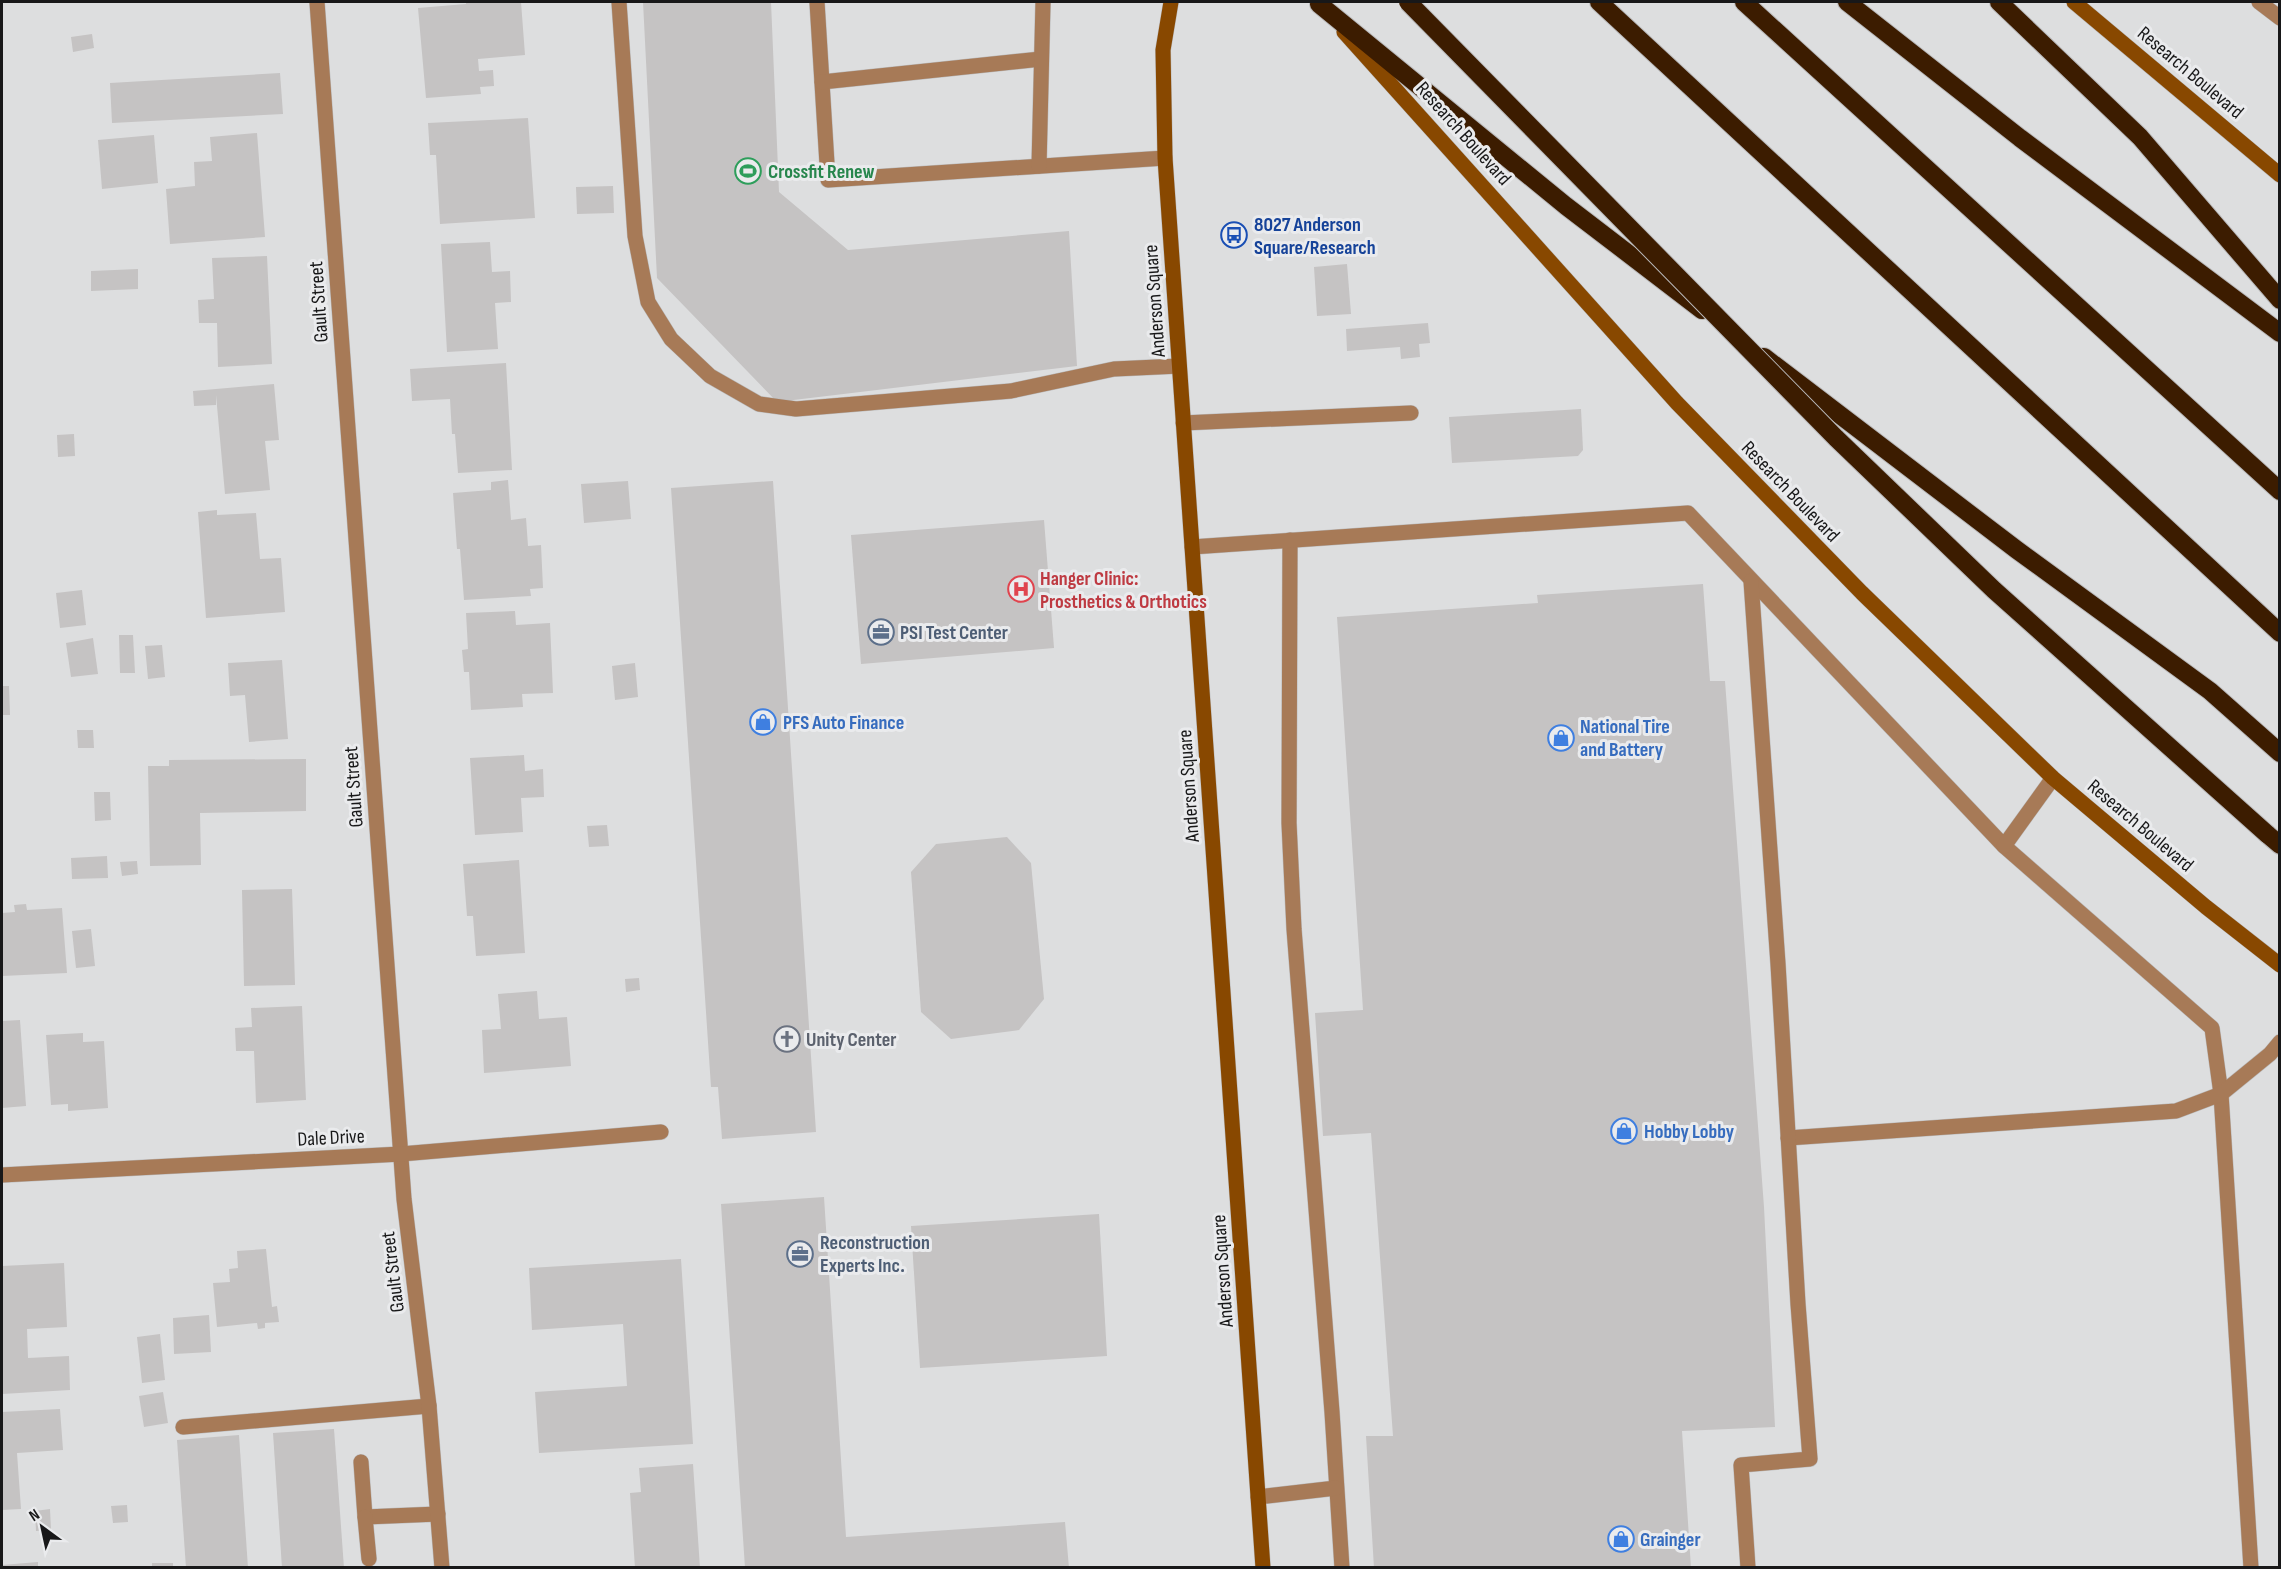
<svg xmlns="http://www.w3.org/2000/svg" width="2281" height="1569" font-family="'Sofia Sans Condensed',sans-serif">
<rect width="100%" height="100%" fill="#dddedf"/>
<g fill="#c5c3c3">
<polygon points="466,2 521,2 525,55 478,59 479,71 493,70 494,86 480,87 481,94 426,98 418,8 466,4"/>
<polygon points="643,2 771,2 779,192 848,250 1069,231 1077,366 777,402 657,278"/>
<polygon points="92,34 94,48 73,52 71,37"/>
<polygon points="280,73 283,114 112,123 110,83"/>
<polygon points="528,118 535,218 440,224 436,155 430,155 428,123"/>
<polygon points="257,133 265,237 170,244 166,189 195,186 194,162 212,161 210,137"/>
<polygon points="154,135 158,183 102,189 98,140"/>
<polygon points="613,186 614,213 577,214 576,187"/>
<polygon points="490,242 492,272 510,271 511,302 495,303 498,349 447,352 441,244"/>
<polygon points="267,256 272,364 218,367 217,323 199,323 198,300 214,299 212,258"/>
<polygon points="1347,264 1351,314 1317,316 1314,267"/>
<polygon points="138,269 138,289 91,291 91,271"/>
<polygon points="1428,323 1430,343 1419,344 1420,357 1401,359 1400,347 1347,351 1346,329"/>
<polygon points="506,363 512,470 458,473 455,434 452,434 450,399 412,401 410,369"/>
<polygon points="274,384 279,440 265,441 270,490 225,494 216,395 216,405 194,406 193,391"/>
<polygon points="1581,409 1583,450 1578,456 1452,463 1449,417"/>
<polygon points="74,434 75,456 58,457 57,435"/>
<polygon points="508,480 511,520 526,518 528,546 541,545 543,588 530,589 531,596 464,600 460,549 457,549 453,493 491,490 491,482"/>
<polygon points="628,481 631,519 584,523 581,484"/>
<polygon points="773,481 816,1132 722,1139 718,1087 711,1087 671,488"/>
<polygon points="217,510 217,515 256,513 260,559 281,558 285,612 206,618 198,512"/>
<polygon points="1044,520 1054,648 861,664 851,535"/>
<polygon points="1703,584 1710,681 1725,681 1764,1207 1775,1427 1682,1431 1691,1568 1374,1568 1366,1436 1393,1436 1371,1133 1323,1136 1315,1013 1363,1010 1337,617 1538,603 1537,595"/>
<polygon points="82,590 86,625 60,628 56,593"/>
<polygon points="515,611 516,625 550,623 553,693 522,694 523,707 471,710 469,672 464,672 462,650 468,649 466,613"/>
<polygon points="119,635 133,635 135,673 120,673"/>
<polygon points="93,638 98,674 71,677 66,643"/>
<polygon points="162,645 165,677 148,679 145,646"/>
<polygon points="282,660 288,739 249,742 245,695 230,696 228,663"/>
<polygon points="635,663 638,697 615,700 612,666"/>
<polygon points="2,686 9,686 10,715 2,715"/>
<polygon points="77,730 93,730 94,748 78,748"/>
<polygon points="524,755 525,771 543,769 544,797 521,798 523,832 475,835 470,758"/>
<polygon points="306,759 306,811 200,813 201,865 150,866 148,766 169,766 169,760"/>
<polygon points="94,792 110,792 111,820 95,821"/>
<polygon points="607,825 609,846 589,847 587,826"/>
<polygon points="1007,837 1031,863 1044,999 1019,1030 951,1039 921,1012 911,872 936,844"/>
<polygon points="107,856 108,878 72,879 71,858"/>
<polygon points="519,860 525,953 476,956 473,916 467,916 463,864"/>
<polygon points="137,861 138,874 122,876 120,862"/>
<polygon points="292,889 295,985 244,986 242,890"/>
<polygon points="26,904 27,910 62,908 67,973 2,976 2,913 15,912 14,905"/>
<polygon points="91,929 95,966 76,968 72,931"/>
<polygon points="639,978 640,990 626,992 625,979"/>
<polygon points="537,991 539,1019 567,1017 571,1066 484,1073 482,1030 501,1029 498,994"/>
<polygon points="302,1006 306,1100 256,1103 254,1051 236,1051 235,1028 252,1027 251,1008"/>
<polygon points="20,1020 26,1106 2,1108 2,1021"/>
<polygon points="83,1033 83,1042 104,1041 108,1108 68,1111 68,1104 51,1105 46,1035"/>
<polygon points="824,1197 846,1537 1065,1522 1069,1568 745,1568 721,1204"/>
<polygon points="1099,1214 1107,1356 920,1368 911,1226"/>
<polygon points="266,1249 272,1307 277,1306 279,1322 265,1323 265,1328 258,1329 257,1323 217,1327 213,1283 230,1282 229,1269 238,1268 237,1251"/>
<polygon points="681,1259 693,1444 539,1453 535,1392 627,1386 623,1324 532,1330 529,1268"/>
<polygon points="64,1263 67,1327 27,1329 28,1358 69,1356 70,1390 2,1394 2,1266"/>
<polygon points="209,1315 211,1352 174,1354 173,1318"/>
<polygon points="160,1334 165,1380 142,1383 137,1337"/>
<polygon points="163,1392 168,1423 144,1427 139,1396"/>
<polygon points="60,1409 63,1450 17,1453 21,1509 2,1510 2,1412"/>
<polygon points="334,1429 344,1568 282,1568 273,1433"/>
<polygon points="239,1435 248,1568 186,1568 177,1440"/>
<polygon points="693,1464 700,1568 635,1568 630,1493 641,1492 639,1468"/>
<polygon points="127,1505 128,1522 113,1523 111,1506"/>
<polygon points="50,1509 51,1530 36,1531 35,1511"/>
<polygon points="38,1562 38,1568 2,1568 2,1565"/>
<rect x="152" y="1563" width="21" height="5"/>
</g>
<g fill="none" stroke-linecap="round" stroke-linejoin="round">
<g stroke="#bababb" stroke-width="16">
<g id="service">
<polyline points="619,2 635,236 648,302 671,339 710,376 759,404 796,409 1011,391 1114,369 1179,366"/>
<polyline points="817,2 828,180 1165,158"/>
<polyline points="2259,2 2280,18"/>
<polyline points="822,82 1041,59"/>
<polyline points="1039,166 1043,2"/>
<polyline points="1183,423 1411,413"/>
<polyline points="1290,540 1289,823 1294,929 1332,1412 1342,1568"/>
<polyline points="1192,547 1688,513 2004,846 2212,1028 2221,1094 2251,1568"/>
<polyline points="2004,846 2053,778"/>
<polyline points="1788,1138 2176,1111 2221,1094 2270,1054 2280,1042"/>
<polyline points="183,1427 429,1406"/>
<polyline points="361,1462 365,1517 438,1514"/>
<polyline points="1258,1497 1336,1488"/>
<polyline points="365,1517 369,1559"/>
<polyline points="1748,1568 1741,1465 1810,1459 1798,1304 1778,964 1751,581"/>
</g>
</g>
<g stroke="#bababb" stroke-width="16">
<g id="minor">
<polyline points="317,2 404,1199 429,1406 442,1568"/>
<polyline points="2,1175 401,1154 661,1132"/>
</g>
</g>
<g stroke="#bababb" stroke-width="16">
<g id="secondary">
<polyline points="1171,2 1163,50 1165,158 1263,1568"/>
<polyline points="2074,2 2280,175"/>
<polyline points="1344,32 1677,403 1862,593 2053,778 2206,907 2280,965"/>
</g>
</g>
<g stroke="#bababb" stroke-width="20">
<g id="motorway">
<polyline points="1599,2 2280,633"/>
<polyline points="1744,2 2280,491"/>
<polyline points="1847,2 2020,138 2280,333"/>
<polyline points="1999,2 2140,137 2280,300"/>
<polyline points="1319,4 1566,206 1702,310"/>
<polyline points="1764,357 2017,550 2210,691 2280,753"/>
<polyline points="2267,834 2280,845"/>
</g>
</g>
<use href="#service" stroke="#a77a57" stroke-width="15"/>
<use href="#minor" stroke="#a77a57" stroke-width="15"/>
<use href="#secondary" stroke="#884800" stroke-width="15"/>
<use href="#motorway" stroke="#3c1c00" stroke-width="18"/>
<g stroke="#bababb" stroke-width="20" stroke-linecap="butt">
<polyline id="motorway-bridge" points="1408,2 1836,438 1994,590 2267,834"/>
</g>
<use href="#motorway-bridge" stroke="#3c1c00" stroke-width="18"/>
</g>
<defs>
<g id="stadium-ring" transform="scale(1.35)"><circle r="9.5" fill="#eaebed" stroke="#2e9e5b" stroke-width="1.5"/><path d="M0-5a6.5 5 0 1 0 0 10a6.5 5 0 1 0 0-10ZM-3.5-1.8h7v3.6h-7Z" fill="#2e9e5b"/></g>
<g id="bus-ring" transform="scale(1.35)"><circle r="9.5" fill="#eaebed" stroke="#1a4fb4" stroke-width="1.5"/><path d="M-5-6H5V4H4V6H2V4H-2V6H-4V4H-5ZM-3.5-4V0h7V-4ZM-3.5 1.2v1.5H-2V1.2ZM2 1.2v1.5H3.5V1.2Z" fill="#1a4fb4"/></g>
<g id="hospital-ring" transform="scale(1.35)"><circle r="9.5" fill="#eaebed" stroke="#e0444e" stroke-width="1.5"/><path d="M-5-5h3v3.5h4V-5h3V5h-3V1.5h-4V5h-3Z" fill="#e0444e"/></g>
<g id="office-ring" transform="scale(1.35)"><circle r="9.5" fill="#eaebed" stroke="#5c6f8a" stroke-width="1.5"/><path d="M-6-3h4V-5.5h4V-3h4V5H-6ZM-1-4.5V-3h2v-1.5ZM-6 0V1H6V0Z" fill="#5c6f8a"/></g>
<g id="shop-ring" transform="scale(1.35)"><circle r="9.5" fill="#eaebed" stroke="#3f7fe0" stroke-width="1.5"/><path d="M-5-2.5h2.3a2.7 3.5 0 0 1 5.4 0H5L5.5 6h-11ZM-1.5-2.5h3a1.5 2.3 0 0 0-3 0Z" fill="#3f7fe0"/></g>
<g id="church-ring" transform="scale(1.35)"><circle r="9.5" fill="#eaebed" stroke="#6b7280" stroke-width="1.5"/><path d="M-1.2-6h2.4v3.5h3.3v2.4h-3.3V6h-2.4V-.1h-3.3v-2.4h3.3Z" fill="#6b7280"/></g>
</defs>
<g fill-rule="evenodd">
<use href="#stadium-ring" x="748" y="171"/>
<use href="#bus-ring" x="1234" y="235"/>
<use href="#hospital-ring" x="1021" y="589"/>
<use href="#office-ring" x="881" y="632"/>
<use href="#shop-ring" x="763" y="722"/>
<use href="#shop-ring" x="1561" y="738"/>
<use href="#church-ring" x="787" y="1039"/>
<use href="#shop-ring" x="1624" y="1131"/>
<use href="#office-ring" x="800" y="1254"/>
<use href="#shop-ring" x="1621" y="1539"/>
</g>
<g text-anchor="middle" stroke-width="6" stroke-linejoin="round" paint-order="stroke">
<g font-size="20" fill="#181819" stroke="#eaebed">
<text transform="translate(2191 72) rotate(40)" y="7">Research Boulevard</text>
<text transform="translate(1464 133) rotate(48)" y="7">Research Boulevard</text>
<text transform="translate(1154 301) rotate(-94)" y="7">Anderson Square</text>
<text transform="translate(318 302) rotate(-94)" y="7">Gault Street</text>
<text transform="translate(1791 491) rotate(46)" y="7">Research Boulevard</text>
<text transform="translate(1188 786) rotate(-94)" y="7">Anderson Square</text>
<text transform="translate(353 787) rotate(-94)" y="7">Gault Street</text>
<text transform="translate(2141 825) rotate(40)" y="7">Research Boulevard</text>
<text transform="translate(331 1137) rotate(-3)" y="7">Dale Drive</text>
<text transform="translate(1222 1271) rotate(-94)" y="7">Anderson Square</text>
<text transform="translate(392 1272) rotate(-97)" y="7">Gault Street</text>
</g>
<g font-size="20" font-weight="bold" fill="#27864d" stroke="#eaebed" text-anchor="start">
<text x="768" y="178">Crossfit Renew</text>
</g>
<g font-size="20" font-weight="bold" fill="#164399" stroke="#eaebed" text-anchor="start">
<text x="1254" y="231">8027 Anderson<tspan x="1254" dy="23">Square/Research</tspan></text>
</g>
<g font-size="20" font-weight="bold" fill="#be3a42" stroke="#eaebed" text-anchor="start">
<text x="1040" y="585">Hanger Clinic:<tspan x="1040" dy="23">Prosthetics &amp; Orthotics</tspan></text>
</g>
<g font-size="20" font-weight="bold" fill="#4e5e75" stroke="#eaebed" text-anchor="start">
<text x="900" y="639">PSI Test Center</text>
<text x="820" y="1249">Reconstruction<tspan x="820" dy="23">Experts Inc.</tspan></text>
</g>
<g font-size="20" font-weight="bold" fill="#366cbe" stroke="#eaebed" text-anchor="start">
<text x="783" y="729">PFS Auto Finance</text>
<text x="1580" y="733">National Tire<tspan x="1580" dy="23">and Battery</tspan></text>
<text x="1644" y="1138">Hobby Lobby</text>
<text x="1640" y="1546">Grainger</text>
</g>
<g font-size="20" font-weight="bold" fill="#5b616d" stroke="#eaebed" text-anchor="start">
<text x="806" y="1046">Unity Center</text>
</g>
</g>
<rect width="2281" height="1569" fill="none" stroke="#181819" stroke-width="6"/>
<g transform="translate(42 1527) rotate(327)" stroke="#eaebed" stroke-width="4.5" paint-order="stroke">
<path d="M0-4.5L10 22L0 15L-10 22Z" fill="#181819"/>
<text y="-9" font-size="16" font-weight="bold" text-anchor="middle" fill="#181819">N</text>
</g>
</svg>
